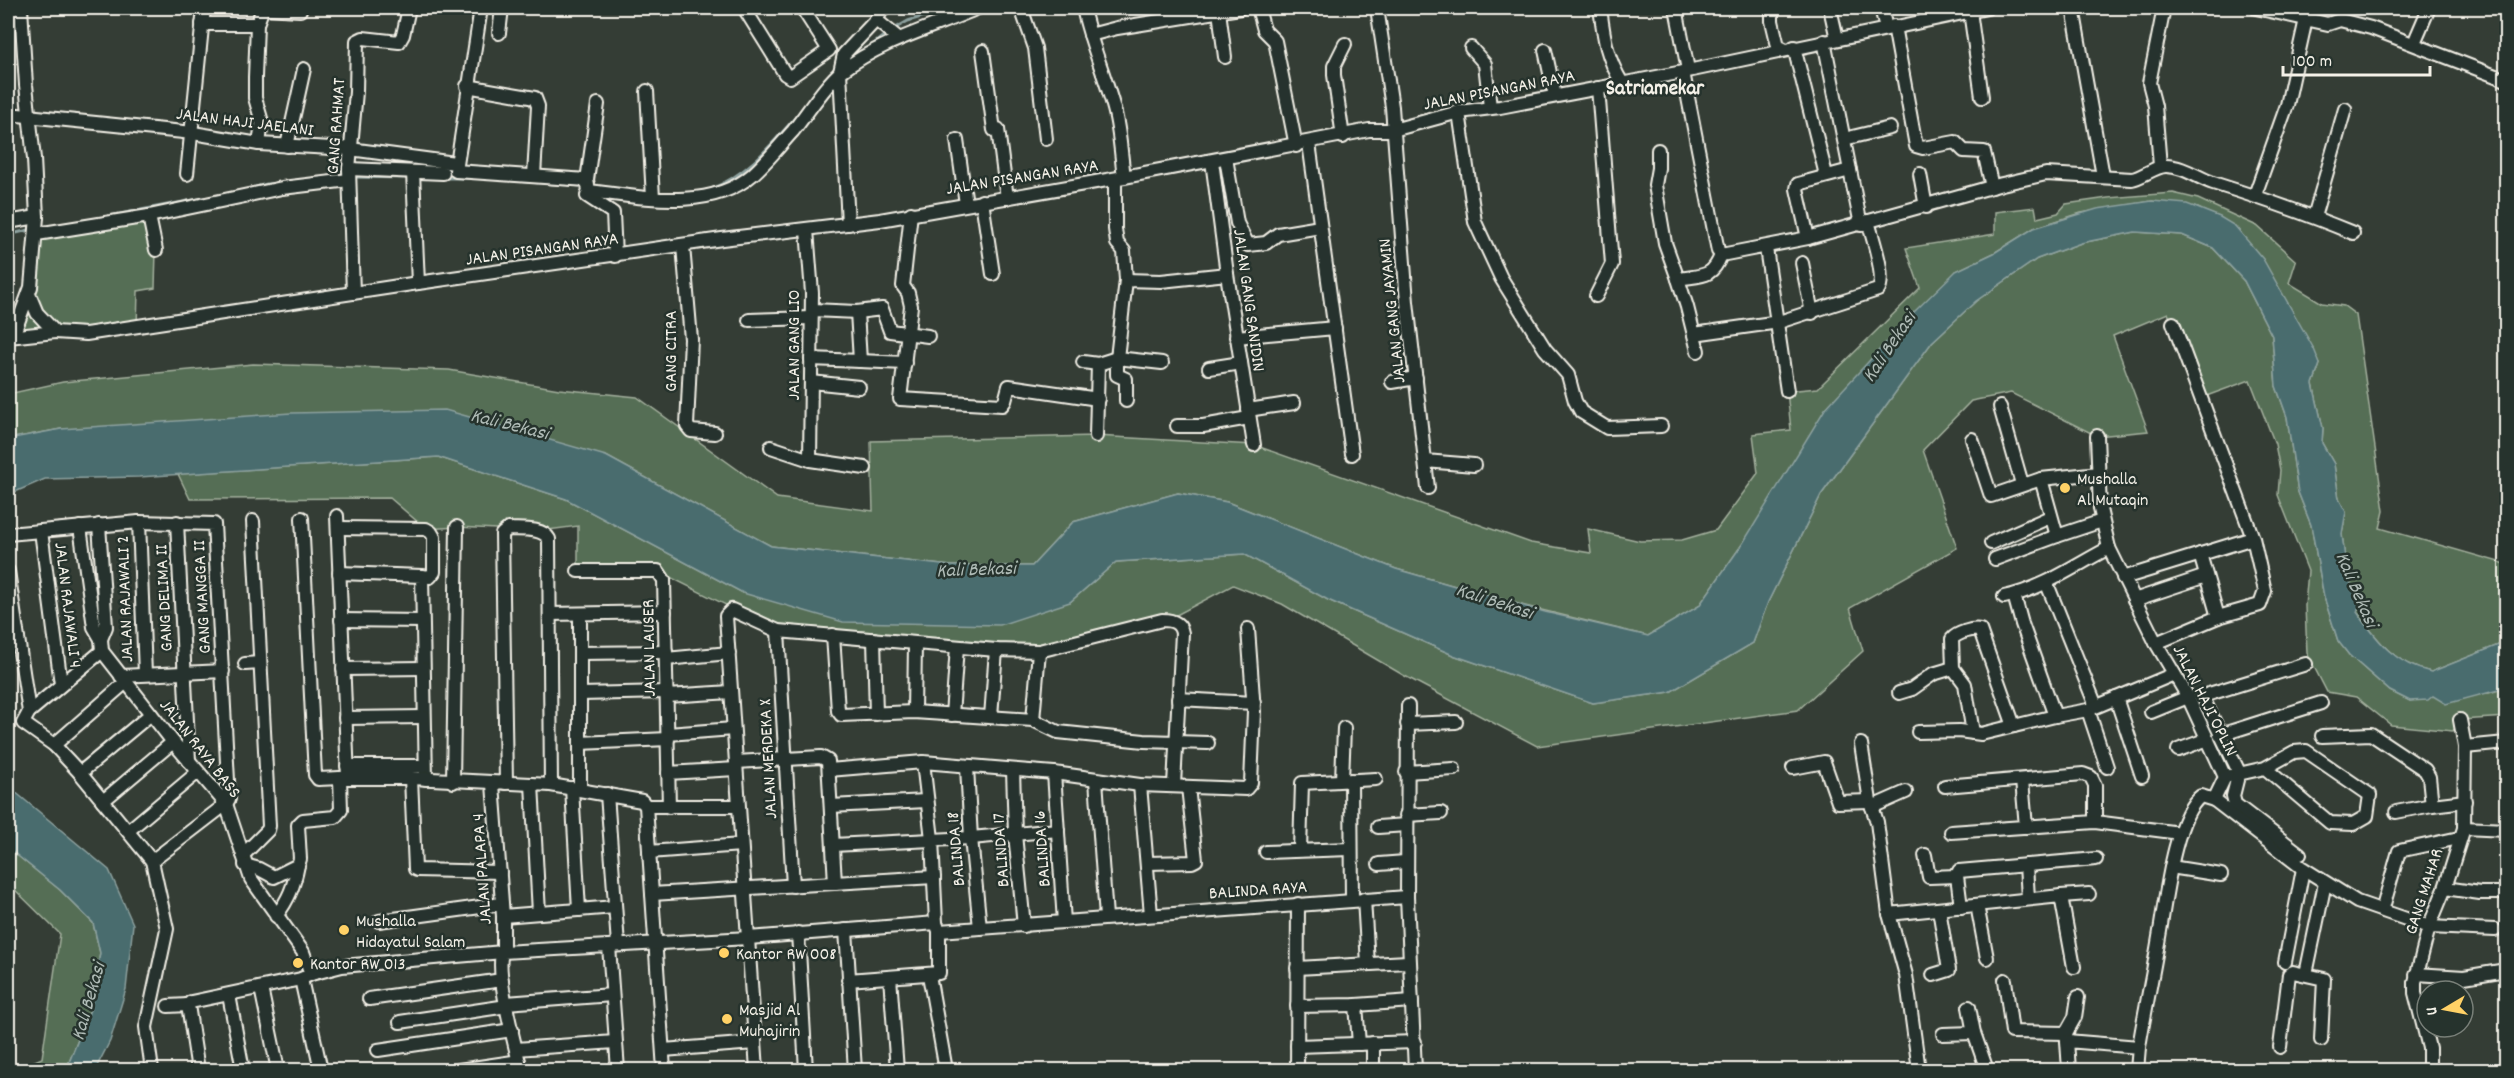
<svg xmlns="http://www.w3.org/2000/svg" width="2514" height="1078" font-family="Dekko,sans-serif">
<rect width="100%" height="100%" fill="#343d35"/>
<filter id="ink" filterUnits="userSpaceOnUse"><feTurbulence type="fractalNoise" baseFrequency=".0167" numOctaves="2"/><feDisplacementMap in="SourceGraphic" scale="12" xChannelSelector="R" yChannelSelector="G"/><feConvolveMatrix kernelMatrix="1 2 1 2 8 2 1 2 1" color-interpolation-filters="sRGB"/></filter>
<g filter="url(#ink)">
<g fill="#546e54" stroke="#a4b09e" stroke-width="1.5">
<path d="M2173 193 2198 199 2257 226 2296 261 2289 283 2322 303 2344 306 2356 315 2384 511 2380 528 2506 564V585L2502 602 2506 605V642L2431 672C2394 664 2378 641 2357 612L2360 603 2347 575 2342 534 2346 512 2339 499 2334 464 2322 443 2323 428 2313 384 2320 364 2243 236 2235 226 2198 208 2152 201 2081 213 2034 228 1994 253 1956 271 1743 543 1699 606 1648 636 1525 606 1396 569 1227 502 1178 493 1073 522 1032 566H951L771 546 606 456 61 429 8 439V394L63 382 253 364 449 370 559 389 637 397 777 498 873 511 871 441 1096 436 1254 445 1531 543 1591 553 1588 529 1640 541 1682 540 1716 530 1758 473 1753 434 1791 430 1787 391 1818 388 1920 288 1906 248 1995 234V212L2035 207 2037 218 2058 213 2066 204 2108 198Z"/>
<polygon points="149,216 156,250 155,288 138,291 137,326 13,336 29,294 37,234"/>
<polygon points="2135,232 2182,235 2213,248 2244,281 2272,336 2276,386 2287,417 2298,492 2311,525 2324,597 2338,641 2349,655 2390,691 2410,701 2432,696 2489,693 2506,688 2506,717 2461,720 2453,731 2391,725 2356,697 2327,692 2307,653 2305,606 2308,571 2278,495 2280,470 2275,444 2250,380 2201,398 2168,313 2113,336 2148,431 2097,436 2011,393 1971,401 1923,450 1957,548 1850,608 1863,651 1798,710 1537,746 1403,675 1282,604 1233,585 1167,620 1039,651 778,631 658,571 578,571 578,526 540,531 457,527 426,529 390,498 190,499 178,474 438,457 566,499 743,593 1070,602 1116,562 1244,554 1328,600 1453,655 1593,703 1670,692 1753,643 1768,602 1821,495 1932,342 1976,301 2037,259 2081,243"/>
<polygon points="8,848 60,890 93,923 100,953 91,1007 66,1070 14,1070 42,1058 60,934 8,883"/>
</g>
<g fill="#496c6e" stroke="#8da19f" stroke-width="1.5">
<path d="M2152 201 2187 204 2220 217 2235 226 2263 259 2314 349 2320 364 2313 384 2323 428 2322 443 2334 464 2339 499 2346 512 2342 534 2347 575 2360 603 2357 612C2378 641 2394 664 2431 672L2506 642V688L2446 704 2433 696 2428 700 2410 701 2390 691 2349 655 2338 641 2324 597 2311 525 2298 492 2287 417 2276 386 2272 336 2244 281 2213 248 2182 235 2135 232 2081 243 2037 259 1976 301 1932 342 1821 495 1768 602 1753 643 1670 692 1593 703 1453 655 1328 600 1244 554 1116 562 1070 602 1000 625 843 622 743 593 566 499 438 457 139 477 45 479 8 495V439L61 429 291 413 445 410 606 456 771 546 951 566H1032L1073 522 1178 493 1227 502 1396 569 1545 612 1648 636 1699 606 1743 543 1825 409 1913 313 1956 271 1994 253 2034 228 2097 209Z"/>
<polygon points="8,786 109,870 133,924 126,989 110,1041 95,1070 66,1070 91,1007 100,953 93,923 60,890 8,848"/>
</g>
<g fill="none" stroke-linecap="round" stroke-linejoin="round">
<g stroke="#8da19f" stroke-width="3">
<polyline points="894,29 908,21 951,8"/>
<polyline points="870,47 886,34"/>
<polyline points="353,177 409,178"/>
<polyline points="416,178 433,178"/>
<polyline points="443,178 474,178 582,186"/>
<polyline points="252,188 267,184 322,178"/>
<path d="M711 189C750 174 774 141 802 110"/>
<polyline points="99,218 204,198"/>
<polyline points="8,235 33,229"/>
</g>
<g stroke="#f4f1e8" stroke-width="16">
<g id="minor">
<polyline points="263,8 300,10"/>
<polyline points="481,8 456,171 587,180"/>
<polyline points="744,8 785,74 790,77 829,50 802,8"/>
<polyline points="1021,8 1035,48 1046,139"/>
<path d="M1083 8C1090 42 1105 75 1114 109 1120 131 1121 155 1124 177"/>
<polyline points="1258,8 1264,30 1275,41 1296,146"/>
<polyline points="1377,8 1392,107 1407,302 1428,488"/>
<path d="M1600 8C1604 38 1606 56 1622 83"/>
<polyline points="1676,8 1688,70"/>
<polyline points="1772,8 1772,21 1778,46 1784,49"/>
<polyline points="1830,8 1837,39"/>
<polyline points="1881,8 1886,28"/>
<polyline points="2073,8 2103,176"/>
<polyline points="2256,8 2328,24 2340,20 2371,28 2506,80"/>
<polyline points="1219,11 1225,57"/>
<polyline points="1970,11 1982,97"/>
<polyline points="876,20 898,38"/>
<polyline points="202,24 257,24"/>
<polyline points="1894,26 1916,146 1923,148 1955,142 1964,151 1984,152 1992,187"/>
<polyline points="499,33 502,8"/>
<polyline points="1090,35 1117,28 1240,8"/>
<polyline points="1824,41 1861,225"/>
<polyline points="2414,43 2429,8"/>
<polyline points="1794,47 1826,175"/>
<polyline points="1471,48 1485,64 1490,107"/>
<polyline points="1545,50 1555,96"/>
<polyline points="983,51 994,130 998,129 1007,198"/>
<path d="M1683 72 1718 251 1721 255 1808 238 2002 184 2046 174 2132 179C2143 177 2155 166 2166 166 2183 166 2198 178 2213 183 2261 198 2307 214 2353 233"/>
<polyline points="467,86 535,98 538,106 534,176"/>
<polyline points="647,91 653,198"/>
<polyline points="598,104 587,180 589,191 587,196 613,213 615,256"/>
<polyline points="1459,112 1475,222 1501,278 1545,349 1568,375 1575,401 1581,412 1607,428 1661,426"/>
<polyline points="8,114 193,133 259,144 350,149 455,163"/>
<polyline points="1343,137 1334,75 1334,66 1345,44"/>
<polyline points="1844,139 1890,128"/>
<polyline points="957,140 966,204"/>
<polyline points="1309,143 1352,454"/>
<polyline points="259,144 262,122 255,98 255,77 257,24 263,8"/>
<polyline points="287,146 304,69"/>
<path d="M1658 150V168L1655 185 1665 243 1678 279C1701 275 1712 279 1721 255"/>
<polyline points="1226,158 1237,223 1248,245 1266,243 1278,234 1320,227"/>
<polyline points="1212,161 1227,274 1254,445"/>
<polyline points="2160,166 2155,106 2149,83 2164,8"/>
<polyline points="349,169 443,173"/>
<polyline points="413,172 418,283"/>
<polyline points="187,174 204,8"/>
<polyline points="1920,174 1926,207"/>
<polyline points="1115,179 1115,229 1117,243 1124,251 1126,280 1117,358 1162,363"/>
<path d="M589 191C641 197 709 212 752 175 767 162 780 145 793 131 806 115 827 82 842 71 883 40 932 28 978 8"/>
<polyline points="2255,195 2287,105 2306,19"/>
<polyline points="982,201 993,274"/>
<polyline points="911,213 903,286 908,293 911,306 900,399 1002,405 1005,401 1009,386 1098,399"/>
<polyline points="149,216 156,250"/>
<polyline points="2314,217 2345,109"/>
<polyline points="8,222 37,217"/>
<polyline points="848,224 840,72 844,54 876,20 883,8"/>
<polyline points="807,230 812,293 810,460"/>
<polyline points="37,234 149,216 282,188 349,180"/>
<polyline points="1808,238 1797,189 1798,184 1850,170"/>
<polyline points="683,246 691,339 687,426 691,431 715,433"/>
<polyline points="1766,248 1787,391"/>
<polyline points="1802,263 1812,313"/>
<polyline points="1678,279 1687,307 1698,351"/>
<polyline points="1126,280 1161,281 1227,274"/>
<polyline points="353,293 349,169 356,92 357,41 363,38 399,42 403,35 409,8"/>
<polyline points="29,294 37,313 55,332 86,334 418,283 722,239 880,220 1124,177 1369,130 1393,130 1459,112 1500,107 1683,72 1987,8"/>
<polyline points="1596,296 1612,264 1598,88"/>
<polyline points="812,310 857,312 882,309 890,331 928,336"/>
<polyline points="749,320 811,318"/>
<path d="M1694 334 1779 322 1878 290C1887 278 1872 237 1868 221"/>
<polyline points="13,336 31,287 37,217 34,159 26,85 21,8"/>
<polyline points="8,337 55,332"/>
<polyline points="1236,337 1335,328"/>
<polyline points="811,359 860,361 857,312"/>
<polyline points="860,361 905,363"/>
<polyline points="1083,362 1098,364 1117,358 1117,375 1126,379 1126,401"/>
<polyline points="1209,368 1241,363"/>
<polyline points="811,382 859,387"/>
<polyline points="1392,382 1416,378"/>
<polyline points="2000,407 2022,484"/>
<polyline points="1248,410 1294,403"/>
<polyline points="1177,426 1203,426 1249,418"/>
<polyline points="1096,436 1098,364"/>
<path d="M2097 436 2100 509 2109 548 2156 643 2188 697 2225 777 2214 800 2201 796C2174 816 2165 904 2159 937 2153 974 2145 1010 2139 1047L2137 1070"/>
<polyline points="1972,439 1991,496 2041,479 2099,473"/>
<polyline points="771,447 810,460 865,468"/>
<polyline points="1425,461 1474,465"/>
<polyline points="2041,479 2057,536 2102,521"/>
<polyline points="337,516 348,778"/>
<polyline points="302,518 315,775 318,779 340,778"/>
<polyline points="139,522 145,674"/>
<polyline points="177,522 189,761"/>
<polyline points="99,525 106,627 101,639"/>
<polyline points="80,527 94,627 101,639 102,651 173,742 226,804 251,879 303,952 311,974"/>
<polyline points="338,528 426,529 431,532 434,537 434,572 430,577 422,576"/>
<polyline points="41,531 61,684"/>
<polyline points="8,534 139,522 214,524 229,799 226,804 152,861"/>
<polyline points="1991,543 2050,517"/>
<polyline points="2200,554 2218,617"/>
<polyline points="1995,559 2057,536"/>
<polyline points="8,571 29,712"/>
<polyline points="578,571 658,571 664,580 669,807"/>
<polyline points="339,573 422,576 426,779"/>
<polyline points="2123,578 2253,538"/>
<polyline points="2047,584 2096,706"/>
<polyline points="2014,595 2022,624 2055,716"/>
<path d="M2004 597C2043 589 2074 566 2109 548"/>
<polyline points="2134,600 2206,576"/>
<polyline points="550,614 665,612"/>
<polyline points="580,614 580,789"/>
<polyline points="341,620 422,621"/>
<polyline points="778,631 793,886"/>
<polyline points="833,635 838,711 841,715 914,712 1033,720 1058,732 1144,741 1208,743"/>
<polyline points="874,639 876,714"/>
<polyline points="2156,643 2218,617 2260,605 2265,591 2253,538 2173,323"/>
<polyline points="102,651 29,712 23,723 54,745 80,773 152,861 167,929 146,1027 152,1070"/>
<polyline points="580,653 666,652"/>
<polyline points="666,659 729,653"/>
<polyline points="245,664 260,663"/>
<polyline points="343,669 423,668"/>
<polyline points="121,676 223,671"/>
<polyline points="1899,693 1912,689 1933,674 1953,668"/>
<polyline points="580,694 667,692"/>
<polyline points="667,696 731,692"/>
<polyline points="2116,698 2142,776"/>
<polyline points="1178,699 1254,703"/>
<polyline points="2088,710 2107,767"/>
<polyline points="914,712 915,644"/>
<polyline points="2151,712 2188,697"/>
<polyline points="952,715 957,647"/>
<polyline points="991,717 996,650"/>
<polyline points="345,718 424,717"/>
<polyline points="1033,720 1039,651"/>
<polyline points="1407,724 1456,722"/>
<polyline points="1918,732 1959,731 1981,734 2055,716 2088,710 2174,674"/>
<path d="M1973 733 1965 684 1953 668 1952 639C1957 633 1973 628 1980 630L2014 726"/>
<polyline points="668,734 733,729"/>
<polyline points="2220,735 2321,703"/>
<polyline points="2322,736 2371,734 2425,770 2429,777 2432,805 2465,801"/>
<polyline points="580,743 668,739"/>
<polyline points="1861,744 1870,801 1877,822 1889,914 1906,975 1919,1070"/>
<polyline points="54,745 126,682"/>
<polyline points="2465,747 2506,743"/>
<polyline points="2178,750 2208,739"/>
<polyline points="736,762 821,757 828,761 835,883"/>
<polyline points="923,762 932,839 936,923"/>
<polyline points="347,766 425,766"/>
<polyline points="967,767 971,838 980,928"/>
<polyline points="1793,768 1824,762 1838,802 1870,801"/>
<polyline points="829,770 923,762 1054,773 1140,785 1246,789 1251,783 1254,711 1248,629"/>
<polyline points="1013,770 1015,834 1024,926"/>
<polyline points="1406,772 1454,769"/>
<polyline points="80,773 151,714"/>
<polyline points="668,773 736,769"/>
<polyline points="1054,773 1064,922"/>
<polyline points="2225,777 2265,768 2294,752 2306,751 2370,795 2367,816 2353,824 2330,823 2265,768"/>
<polyline points="411,778 415,869 417,870 500,872"/>
<polyline points="1096,780 1106,917"/>
<polyline points="1342,780 1344,728"/>
<polyline points="1351,780 1352,900"/>
<polyline points="2022,780 2026,827"/>
<polyline points="453,782 457,527"/>
<path d="M506 783 502 534 508 529C521 530 542 527 549 539L551 785"/>
<polyline points="532,784 539,913"/>
<polyline points="1140,785 1151,915"/>
<polyline points="1945,786 2083,774 2091,777 2095,785 2095,822"/>
<polyline points="572,788 579,910"/>
<polyline points="607,794 618,945"/>
<polyline points="2214,800 2301,867 2357,902 2429,927 2495,930"/>
<polyline points="103,801 173,742"/>
<polyline points="646,806 738,806"/>
<polyline points="831,806 926,801"/>
<polyline points="1872,807 1906,792"/>
<polyline points="2396,812 2432,805"/>
<polyline points="1406,815 1441,813"/>
<polyline points="1378,827 1406,825"/>
<polyline points="2464,828 2506,830"/>
<polyline points="128,831 198,772"/>
<polyline points="1951,832 2095,822 2180,833"/>
<polyline points="833,845 971,838 1058,830"/>
<polyline points="1300,850 1302,783 1376,779"/>
<polyline points="649,852 741,845"/>
<polyline points="1266,852 1350,849"/>
<polyline points="2300,854 2235,804 2233,796 2239,772 2203,698 2206,695 2306,664"/>
<polyline points="243,855 268,830 269,826 253,521"/>
<polyline points="1925,855 1929,877 1957,876"/>
<polyline points="1147,863 1192,862 1196,860 1188,787"/>
<polyline points="1379,864 1405,862"/>
<polyline points="245,865 259,869 274,877 298,865 300,859 298,825 303,820 335,817 341,810 340,778 411,778 551,785 642,801 646,806 664,1070"/>
<polyline points="2026,865 2028,898"/>
<polyline points="2171,867 2221,875"/>
<polyline points="2445,888 2480,893 2506,893"/>
<polyline points="652,894 934,877"/>
<polyline points="2061,896 2089,894"/>
<polyline points="1407,897 1408,706"/>
<polyline points="1364,899 1368,964"/>
<polyline points="1977,905 1987,958"/>
<polyline points="1961,907 1957,876 1959,871 2096,859"/>
<polyline points="2382,911 2399,851 2459,838"/>
<polyline points="1889,914 2061,896 2074,967"/>
<path d="M276 916C289 899 294 886 298 865"/>
<polyline points="503,916 615,907"/>
<polyline points="379,921 502,904"/>
<polyline points="846,930 855,1070"/>
<polyline points="939,931 1407,897 1415,1070"/>
<polyline points="798,933 806,1070"/>
<polyline points="609,946 618,1070"/>
<polyline points="2285,962 2303,869"/>
<polyline points="1297,968 1408,962"/>
<polyline points="2306,974 2325,883"/>
<polyline points="2416,974 2464,977 2506,970"/>
<polyline points="929,975 946,1070"/>
<polyline points="1933,975 1949,970 1939,909"/>
<polyline points="890,977 897,1070"/>
<polyline points="301,979 321,1070"/>
<polyline points="2005,980 2012,1032 2066,1033"/>
<polyline points="261,988 278,1070"/>
<polyline points="229,995 243,1070"/>
<polyline points="369,999 502,980"/>
<polyline points="506,1003 612,995"/>
<polyline points="1356,1005 1359,1044"/>
<polyline points="168,1006 188,1005"/>
<polyline points="1297,1006 1356,1005 1412,1001"/>
<polyline points="1969,1007 1974,1033 1987,1070"/>
<polyline points="400,1022 507,1006"/>
<polyline points="1943,1034 1974,1033"/>
<polyline points="2067,1040 2066,1033 2075,1017 2078,997"/>
<polyline points="1297,1046 1415,1042"/>
<polyline points="2280,1047 2289,974 2293,972 2324,979 2321,1040"/>
<polyline points="516,1049 615,1042"/>
<polyline points="378,1050 512,1030"/>
<polyline points="663,1050 755,1043"/>
<polyline points="198,1070 188,1005 191,1002 301,979 311,974 342,966 503,952 503,916 493,784"/>
<polyline points="459,1070 519,1061"/>
<path d="M521 1070C516 1050 494 967 503 952L748 938 936 923 939 931V973L848 980"/>
<path d="M757 1070 726 616 732 610 778 631 996 650 1039 651 1162 620C1172 620 1180 622 1182 633L1174 785"/>
<polyline points="1297,1070 1298,904"/>
<polyline points="1373,1070 1373,1043"/>
<polyline points="2069,1070 2067,1041 2139,1047"/>
<polyline points="2429,1070 2429,1048 2415,993 2415,982 2429,927 2445,888 2464,828 2465,747 2460,720"/>
<polyline points="2504,1070 2506,1064"/>
</g>
</g>
<use href="#minor" stroke="#26332d" stroke-width="12"/>
</g>
</g>
<g fill="#ffd166" stroke="#26332d" stroke-width="2">
<circle cx="2065" cy="488" r="6"/>
<circle cx="344" cy="930" r="6"/>
<circle cx="724" cy="953" r="6"/>
<circle cx="298" cy="963" r="6"/>
<circle cx="727" cy="1019" r="6"/>
</g>
<g text-anchor="middle" stroke-width="5" stroke-linejoin="round" paint-order="stroke">
<g font-size="18" fill="#f4f1e8" stroke="#26332d">
<text transform="translate(1499 89) rotate(-11)" y="6">JALAN PISANGAN RAYA</text>
<text transform="translate(245 121) rotate(7)" y="6">JALAN HAJI JAELANI</text>
<text transform="translate(335 126) rotate(-86)" y="6">GANG RAHMAT</text>
<text transform="translate(1022 176) rotate(-9)" y="6">JALAN PISANGAN RAYA</text>
<text transform="translate(542 248) rotate(-8)" y="6">JALAN PISANGAN RAYA</text>
<text transform="translate(1250 300) rotate(82)" y="6">JALAN GANG SANIDIN</text>
<text transform="translate(1391 311) rotate(-96)" y="6">JALAN GANG JAYAMIN</text>
<text transform="translate(793 345) rotate(-90)" y="6">JALAN GANG LIO</text>
<text transform="translate(670 351) rotate(-90)" y="6">GANG CITRA</text>
<text transform="translate(201 597) rotate(-93)" y="6">GANG MANGGA II</text>
<text transform="translate(163 598) rotate(-93)" y="6">GANG DELIMA II</text>
<text transform="translate(124 599) rotate(-92)" y="6">JALAN RAJAWALI 2</text>
<text transform="translate(69 605) rotate(83)" y="6">JALAN RAJAWALI 4</text>
<text transform="translate(648 648) rotate(-91)" y="6">JALAN LAUSER</text>
<text transform="translate(2206 700) rotate(63)" y="6">JALAN HAJI OPLIN</text>
<text transform="translate(201 748) rotate(52)" y="6">JALAN RAYA BASS</text>
<text transform="translate(767 759) rotate(-93)" y="6">JALAN MERDEKA X</text>
<text transform="translate(955 849) rotate(-95)" y="6">BALINDA 18</text>
<text transform="translate(1041 849) rotate(-94)" y="6">BALINDA 16</text>
<text transform="translate(1000 850) rotate(-94)" y="6">BALINDA 17</text>
<text transform="translate(481 869) rotate(-94)" y="6">JALAN PALAPA 4</text>
<text transform="translate(1258 889) rotate(-4)" y="6">BALINDA RAYA</text>
<text transform="translate(2423 891) rotate(-72)" y="6">GANG MAHAR</text>
</g>
<g font-size="18" fill="#f4f1e8" stroke="#26332d" text-anchor="start">
<text x="2077" y="484">Mushalla<tspan x="2077" dy="21">Al Mutaqin</tspan></text>
<text x="356" y="926">Mushalla<tspan x="356" dy="21">Hidayatul Salam</tspan></text>
<text x="736" y="959">Kantor RW 008</text>
<text x="310" y="969">Kantor RW 013</text>
<text x="739" y="1015">Masjid Al<tspan x="739" dy="21">Muhajirin</tspan></text>
</g>
<g font-size="20" font-style="italic" fill="#b0bcb7" stroke="#26332d">
<text transform="translate(1888 346) rotate(-56)" y="7">Kali Bekasi</text>
<text transform="translate(510 423) rotate(14)" y="7">Kali Bekasi</text>
<text transform="translate(976 568) rotate(-2)" y="7">Kali Bekasi</text>
<text transform="translate(2358 589) rotate(67)" y="7">Kali Bekasi</text>
<text transform="translate(1495 600) rotate(18)" y="7">Kali Bekasi</text>
<text transform="translate(87 1001) rotate(-74)" y="7">Kali Bekasi</text>
</g>
<g font-size="21" font-weight="bold" fill="#f4f1e8" stroke="#26332d">
<text x="1655" y="94">Satriamekar</text>
</g>
</g>
<rect width="2514" height="1078" fill="none" stroke="#26332d" stroke-width="30"/>
<rect x="15" y="15" width="2484" height="1048" fill="none" stroke="#f4f1e8" stroke-width="2" filter="url(#ink)"/>
<g transform="translate(2445 1009) rotate(260)"><circle r="28" fill="#26332d" stroke="#787f78" stroke-width="1.5"/>
<path d="M0-4.5L10 22L0 15L-10 22Z" fill="#ffd166"/>
<text y="-9" font-size="16" font-weight="bold" text-anchor="middle" fill="#f4f1e8">U</text>
</g>
<path d="M2283 66v9h147v-9" fill="none" stroke="#f4f1e8" stroke-width="3"/>
<text x="2292" y="66" font-size="18" fill="#f4f1e8" stroke="#26332d" stroke-width="4.5" paint-order="stroke">100 m</text>
</svg>
